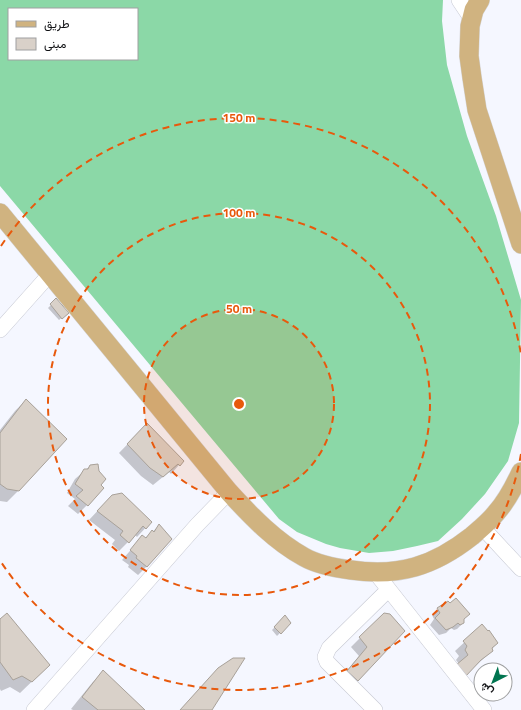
<svg xmlns="http://www.w3.org/2000/svg" width="521" height="710" font-family="'Titillium Web',Vazirmatn,sans-serif">
<rect width="100%" height="100%" fill="#f5f7ff"/>
<path fill="#8bd8a7" fill-rule="evenodd" d="M0 0H443L442 21 447 65 467 136 496 216 521 300 519 423 508 461 485 494 462 519 438 541 417 546 393 551 369 553 340 548 326 544 297 532 279 519 0 186ZM9 9H137V59H9Z"/>
<g fill="#0003">
<polygon points="56,300 68,313 59,320 48,308"/>
<polygon points="26,400 18,491 7,502 0,501 0,430 15,411"/>
<polygon points="147,424 179,465 171,474 169,472 153,485 141,476 119,453"/>
<polygon points="90,466 87,505 78,514 68,506 75,499 67,493 75,479"/>
<polygon points="103,505 151,522 137,537 135,535 119,551 112,544 115,540 89,520"/>
<polygon points="159,526 147,566 138,575 128,567 129,565 122,560 143,536 145,538"/>
<polygon points="438,609 463,619 463,623 457,629 454,630 451,628 446,633 439,635 430,625 434,619 432,615"/>
<polygon points="384,614 357,680 348,689 339,680 359,656 351,647"/>
<polygon points="285,617 290,623 277,636 272,630"/>
<polygon points="0,620 49,665 20,693 10,687 1,691 0,689"/>
<polygon points="482,626 497,643 492,649 492,651 473,668 459,664 456,660 459,656 455,651"/>
<polygon points="103,672 144,710 73,710 71,709 92,683"/>
</g>
<g fill="#d9d1c9" stroke="#a8a199">
<polygon points="56,298 69,313 62,319 50,304"/>
<polygon points="26,399 67,439 19,491 7,489 0,484 0,433"/>
<polygon points="147,423 184,461 180,466 178,464 163,477 150,468 127,444"/>
<polygon points="98,464 99,471 106,479 101,485 104,488 88,506 76,496 83,490 75,484 84,469 88,469 90,465"/>
<polygon points="122,493 152,522 146,529 143,526 129,543 120,535 123,531 97,511 112,495"/>
<polygon points="159,524 172,539 147,567 136,558 137,556 130,550 142,535 146,538 152,530 154,532"/>
<polygon points="456,598 470,614 464,619 464,623 460,625 458,623 453,627 446,630 435,618 440,613 437,608 448,601 450,603"/>
<polygon points="7,613 50,665 32,682 22,676 13,680 0,662 0,619"/>
<polygon points="384,613 390,614 405,631 358,681 347,671 367,647 359,637"/>
<polygon points="285,615 291,623 281,634 274,627"/>
<polygon points="482,624 488,631 489,630 498,643 492,648 493,651 481,660 465,677 456,665 468,655 465,650 467,646 463,641"/>
<polygon points="233,658 245,658 212,710 180,710 218,668"/>
<polygon points="103,670 145,710 98,710 82,697"/>
</g>
<g fill="none" stroke-linecap="round" stroke-linejoin="round">
<g stroke="#c7c9d3" stroke-width="16">
<g id="minor">
<polyline points="459,0 471,18"/>
<polyline points="0,330 50,274"/>
<polyline points="482,527 521,569"/>
<polyline points="375,572 484,710"/>
<polyline points="34,710 197,525 229,492"/>
<polyline points="375,710 327,662 325,657 329,648 388,590"/>
</g>
</g>
<g stroke="#d4d4d5" stroke-width="20">
<g id="major">
<polyline points="480,0 474,10 470,26 469,56 472,78 477,110 521,244"/>
<path d="M0 213 229 492C252 517 275 541 304 557 318 565 335 568 351 570 399 577 434 566 472 536 480 529 489 522 496 513 507 501 514 487 521 472"/>
</g>
</g>
<use href="#minor" stroke="#fff" stroke-width="15"/>
<use href="#major" stroke="#d0b380" stroke-width="19"/>
</g>
<circle cx="239" cy="404" r="95" fill="#e8590c" fill-opacity=".12"/>
<g fill="none" stroke="#e8590c" stroke-width="2" stroke-dasharray="7 5">
<circle cx="239" cy="404" r="95"/>
<circle cx="239" cy="404" r="191"/>
<path d="M521 454A286 286 0 0 1 1 562M1 246A286 286 0 0 1 521 354"/>
</g>
<circle cx="239" cy="404" r="6" fill="#e8590c" stroke="#fff" stroke-width="2"/>
<g font-size="12" text-anchor="middle" font-weight="bold" fill="#e8590c" stroke="#fff" stroke-width="3" stroke-linejoin="round" paint-order="stroke">
<text x="239" y="122">150 m</text>
<text x="239" y="217">100 m</text>
<text x="239" y="313">50 m</text>
</g>
<rect x="8" y="8" width="130" height="52" fill="#ffffff" stroke="#9fa0a1"/>
<rect x="16" y="21" width="20" height="6" fill="#d0b380" stroke="#9fa0a1"/>
<text x="44" y="28" font-size="12" fill="#101114">طريق</text>
<rect x="16" y="38" width="20" height="12" fill="#d9d1c9" stroke="#9fa0a1"/>
<text x="44" y="48" font-size="12" fill="#101114">مبنى</text>
<g transform="translate(493 682) rotate(222)"><circle r="19" fill="#ffffff" stroke="#9fa0a1"/>
<path d="M0-3L7 15L0 10L-7 15Z" fill="#00744f"/>
<text y="-6" font-size="11" font-weight="bold" text-anchor="middle" fill="#101114">ش</text>
</g>
</svg>
